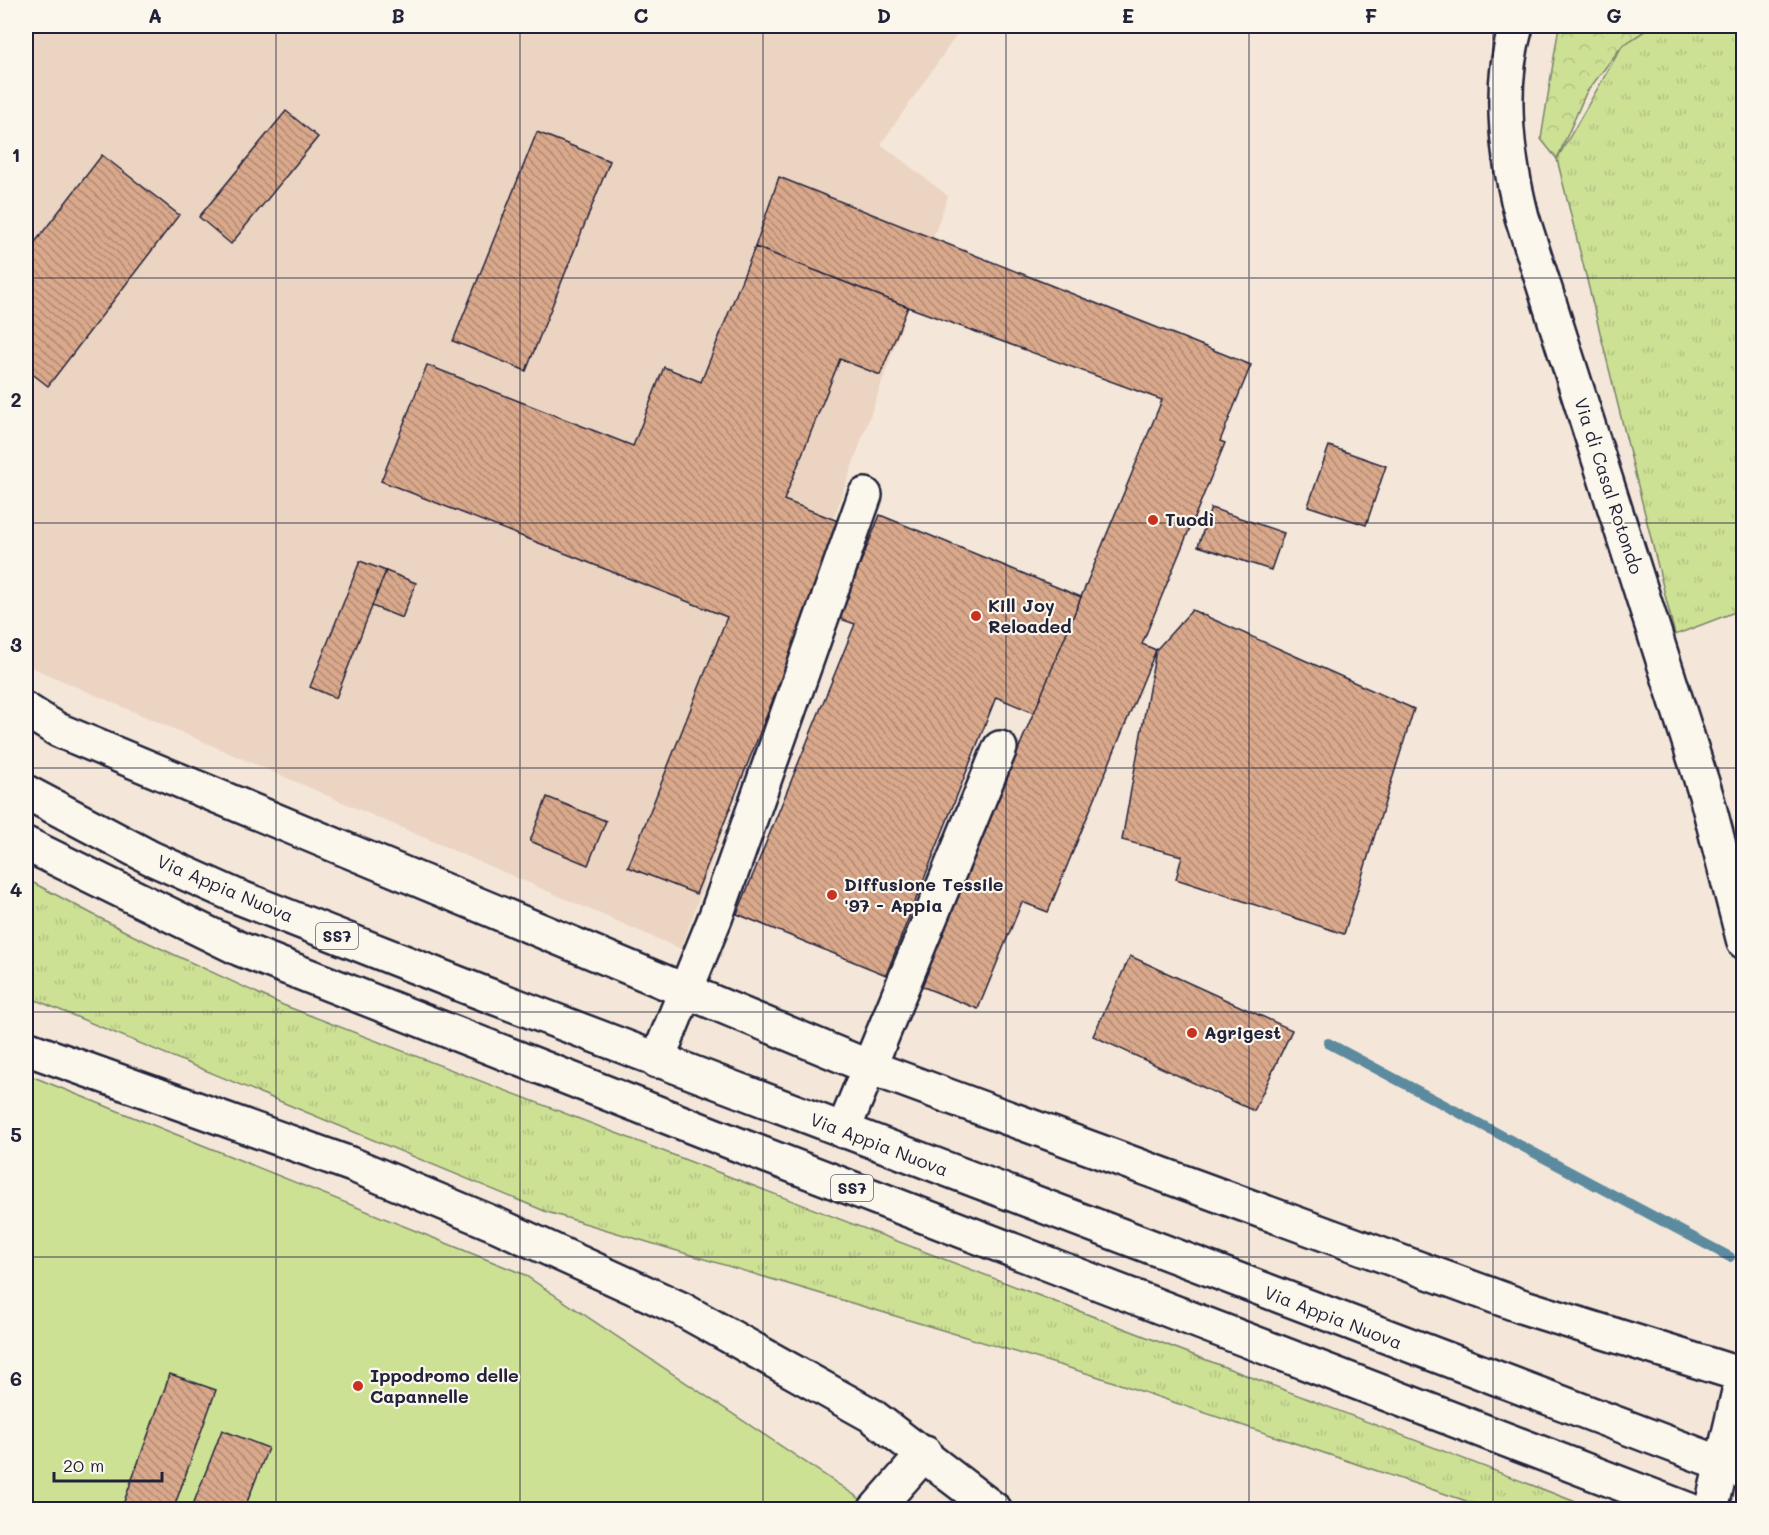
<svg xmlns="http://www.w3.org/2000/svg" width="1769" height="1535" font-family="Mali,sans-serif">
<defs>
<pattern id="grass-tufts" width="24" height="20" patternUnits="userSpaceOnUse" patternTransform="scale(1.5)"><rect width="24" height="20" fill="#cde195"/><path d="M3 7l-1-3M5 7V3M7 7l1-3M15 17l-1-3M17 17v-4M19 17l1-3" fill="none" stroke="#b0c181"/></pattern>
<pattern id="forest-crowns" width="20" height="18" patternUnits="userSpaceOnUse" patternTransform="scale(1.5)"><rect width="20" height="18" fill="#cde195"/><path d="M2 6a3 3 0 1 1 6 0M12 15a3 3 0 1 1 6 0" fill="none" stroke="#b0c181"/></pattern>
<pattern id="building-back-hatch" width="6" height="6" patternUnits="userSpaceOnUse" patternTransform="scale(1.5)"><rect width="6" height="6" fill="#daa98c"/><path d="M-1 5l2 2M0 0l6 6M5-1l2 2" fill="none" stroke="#b08974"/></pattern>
</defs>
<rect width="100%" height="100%" fill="#f4e7d9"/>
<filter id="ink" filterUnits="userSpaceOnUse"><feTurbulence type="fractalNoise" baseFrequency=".0167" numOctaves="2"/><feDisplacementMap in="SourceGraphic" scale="12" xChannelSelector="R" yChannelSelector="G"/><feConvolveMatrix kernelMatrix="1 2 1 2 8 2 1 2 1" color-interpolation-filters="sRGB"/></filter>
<g filter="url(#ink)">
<polygon fill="#ecd4c2" points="26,26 963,26 881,144 948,196 681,949 26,665"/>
<g fill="url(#grass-tufts)" stroke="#788268" stroke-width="1.5">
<polygon points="1652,26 1743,26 1743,609 1675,635 1557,159 1622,46"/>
<polygon points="26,879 134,936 283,1005 1594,1509 1490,1509 1096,1376 547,1212 26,996"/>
</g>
<polygon fill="url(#forest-crowns)" stroke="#788268" stroke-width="1.5" points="1559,26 1652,26 1622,46 1586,93 1557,159 1541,139"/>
<polygon fill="#cde195" stroke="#788268" stroke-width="1.5" points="26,1074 523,1274 859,1498 914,1509 26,1509"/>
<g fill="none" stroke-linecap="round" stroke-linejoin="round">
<polyline stroke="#5c8a9f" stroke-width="10" points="1328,1043 1730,1257"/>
</g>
<g fill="url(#building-back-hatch)" stroke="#22223b" stroke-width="1.5">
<polygon points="286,111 318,137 231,244 199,217"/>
<polygon points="537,132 610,161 526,371 453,341"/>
<polygon points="102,155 179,215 48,386 26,369 26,254"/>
<polygon points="779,177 1251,365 1220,441 1225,443 1142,644 1156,650 1048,912 1022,902 978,1009 921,986 1162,400 908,307 755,247"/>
<polygon points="755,247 908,307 880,375 840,359 784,500 843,523 696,894 628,867 727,617 381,481 427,365 633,446 664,367 701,382"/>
<polygon points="1329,446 1386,466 1366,525 1308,506"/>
<polygon points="1211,508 1284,533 1271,570 1198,546"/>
<polygon points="880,515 1081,597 1034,713 996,697 886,975 737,914 855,624 838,618"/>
<polygon points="360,561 386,571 336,698 310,687"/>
<polygon points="386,571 416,583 402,618 372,606"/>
<polygon points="1192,610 1414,709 1344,934 1176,879 1182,856 1122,840 1156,650"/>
<polygon points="547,797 606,821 588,865 530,841"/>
<polygon points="1130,956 1292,1030 1254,1111 1093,1036"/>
<polygon points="170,1374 216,1390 173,1510 121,1510"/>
<polygon points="222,1430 268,1448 244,1510 191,1510"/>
</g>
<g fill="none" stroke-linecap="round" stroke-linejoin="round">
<g stroke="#22223b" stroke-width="38">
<g id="minor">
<path d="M1516 26C1498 88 1506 155 1522 217L1706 795 1744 942"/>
<polyline points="26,710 58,730 869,1067 1524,1307 1742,1375"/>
<polyline points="26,1048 353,1165 497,1225 681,1309 871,1415 995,1510"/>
<polyline points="657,1061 716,916 865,495"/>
<polyline points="843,1131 1000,748"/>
<polyline points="875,1510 925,1453"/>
<polyline points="1711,1510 1744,1370"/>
</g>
</g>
<g stroke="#22223b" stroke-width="38">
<g id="major">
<polyline points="26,792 151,858 236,896 480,992 1744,1472"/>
<polyline points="26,844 240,949 739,1145 1689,1510"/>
</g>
</g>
<use href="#minor" stroke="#fbf7ec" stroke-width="33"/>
<use href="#major" stroke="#fbf7ec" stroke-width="33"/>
</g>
</g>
<path fill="none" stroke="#22223b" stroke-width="1.5" stroke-opacity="0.55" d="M276 26V1510M520 26V1510M763 26V1510M1006 26V1510M1249 26V1510M1493 26V1510M26 278H1744M26 523H1744M26 768H1744M26 1012H1744M26 1257H1744"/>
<g fill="#c8321e" stroke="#fbf7ec" stroke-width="2">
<circle cx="1153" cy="520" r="6"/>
<circle cx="976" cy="616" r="6"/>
<circle cx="832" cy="895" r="6"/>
<circle cx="1192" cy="1033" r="6"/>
<circle cx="358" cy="1386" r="6"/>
</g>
<g text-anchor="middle" stroke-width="4.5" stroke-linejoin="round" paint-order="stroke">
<g fill="#fbf7ec" stroke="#636270" stroke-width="1.5">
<rect x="316" y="923" width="42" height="26" rx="4.5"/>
<rect x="831" y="1175" width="42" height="26" rx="4.5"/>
</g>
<g font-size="16" font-weight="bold" fill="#22223b">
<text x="337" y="942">SS7</text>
<text x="852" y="1194">SS7</text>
</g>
<g font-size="18" fill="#22223b" stroke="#fbf7ec">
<text transform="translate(1608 486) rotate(72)" y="6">Via di Casal Rotondo</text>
<text transform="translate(225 889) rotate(23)" y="6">Via Appia Nuova</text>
<text transform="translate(879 1145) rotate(21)" y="6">Via Appia Nuova</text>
<text transform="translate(1333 1318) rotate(21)" y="6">Via Appia Nuova</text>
</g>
<g font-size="18" font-weight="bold" fill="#22223b" stroke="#fbf7ec" text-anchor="start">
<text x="1165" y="526">Tuodì</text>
<text x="988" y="612">Kill Joy<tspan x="988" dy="21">Reloaded</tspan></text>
<text x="844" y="891">Diffusione Tessile<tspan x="844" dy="21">'97 - Appia</tspan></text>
<text x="1204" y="1039">Agrigest</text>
<text x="370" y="1382">Ippodromo delle<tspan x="370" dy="21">Capannelle</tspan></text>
</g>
</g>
<rect width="1769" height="1535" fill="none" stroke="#fbf7ec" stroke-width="66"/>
<path d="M54 1472v9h108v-9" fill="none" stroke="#22223b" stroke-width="3"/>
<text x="63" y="1472" font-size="18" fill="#22223b" stroke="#fbf7ec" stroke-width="4.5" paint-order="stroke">20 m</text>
<rect x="33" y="33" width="1703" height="1469" fill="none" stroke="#22223b" stroke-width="2"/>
<g font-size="20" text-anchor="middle" font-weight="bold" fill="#22223b">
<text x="155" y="23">A</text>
<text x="398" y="23">B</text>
<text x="641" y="23">C</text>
<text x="884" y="23">D</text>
<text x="1128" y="23">E</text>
<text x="1371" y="23">F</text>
<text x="1614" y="23">G</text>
<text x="16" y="162">1</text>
<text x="16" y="407">2</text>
<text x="16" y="652">3</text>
<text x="16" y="897">4</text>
<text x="16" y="1142">5</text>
<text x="16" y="1386">6</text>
</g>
</svg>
